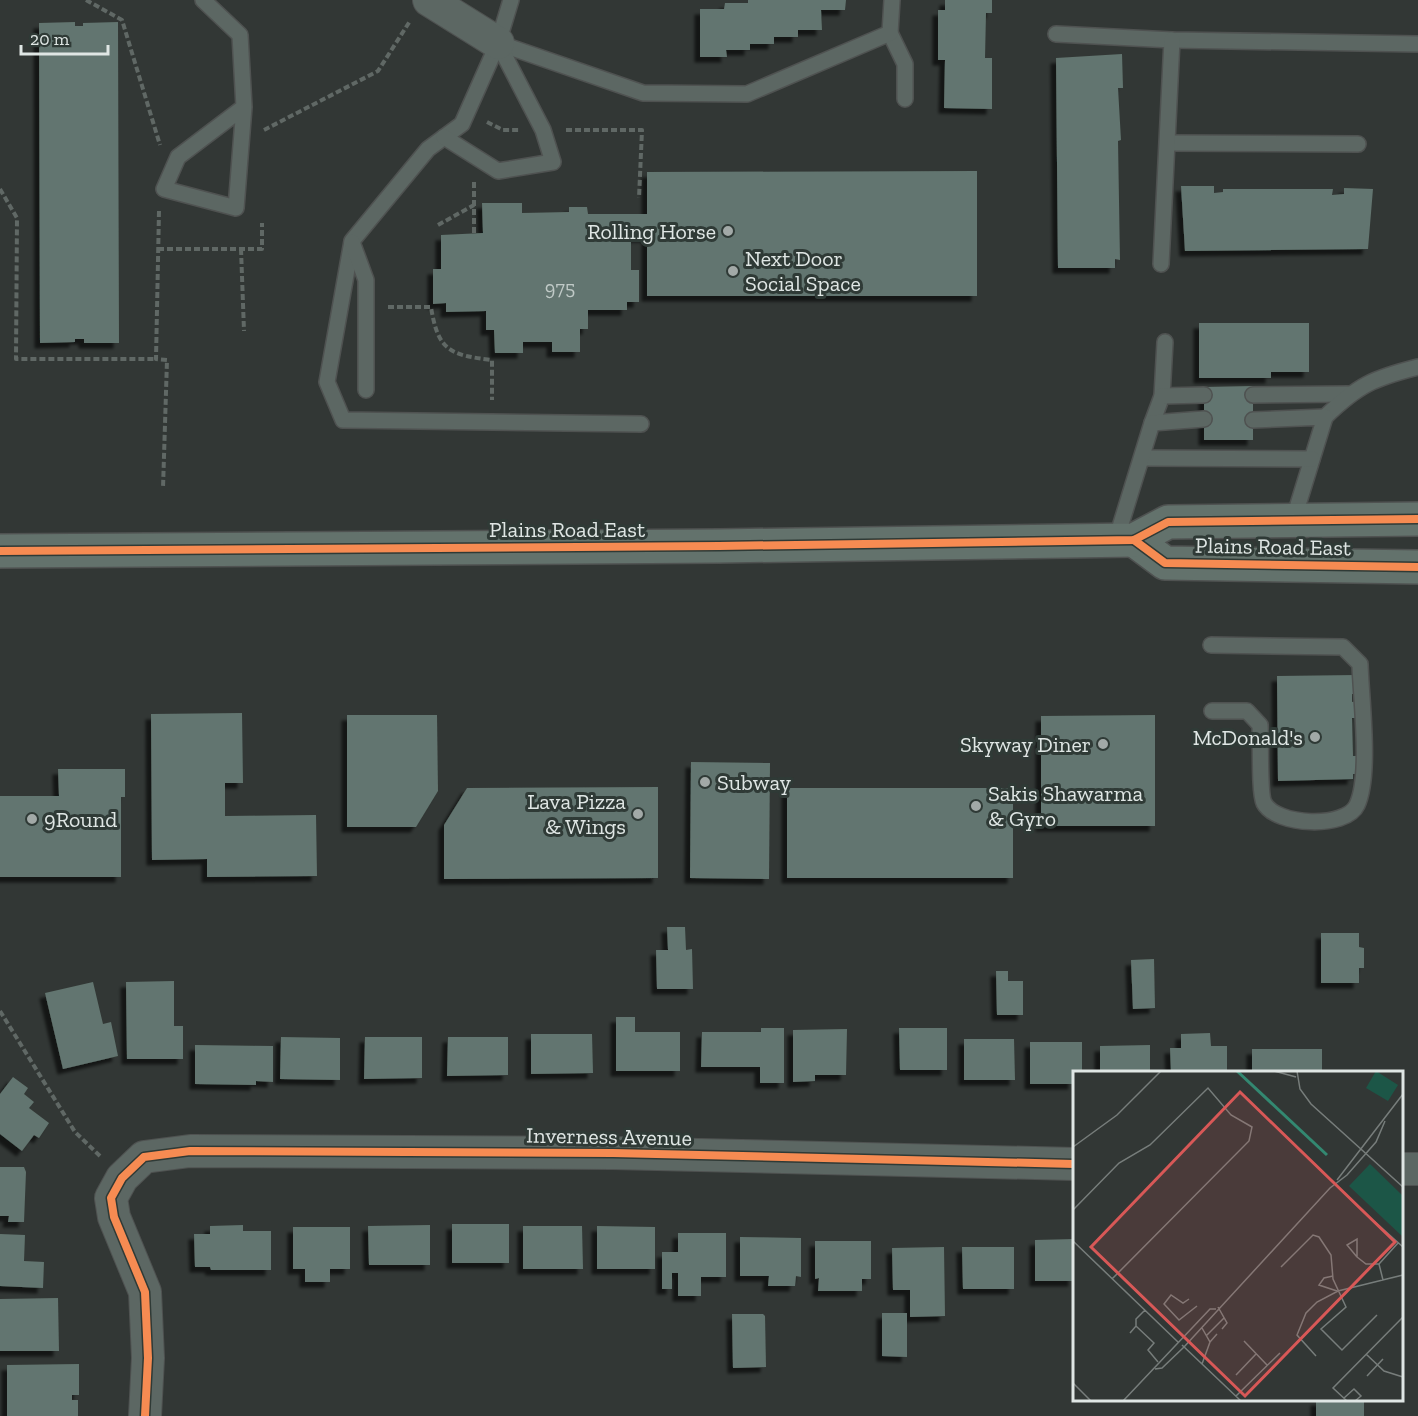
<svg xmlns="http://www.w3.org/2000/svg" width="1418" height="1416" font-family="'Zilla Slab',serif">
<defs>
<filter id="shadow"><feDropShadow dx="-5.5" dy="5.5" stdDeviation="1.5" flood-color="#0009"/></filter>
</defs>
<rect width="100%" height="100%" fill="#323735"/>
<g fill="#62756f" filter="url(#shadow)">
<polygon points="748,0 846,0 845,10 821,10 822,30 798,30 798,37 774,37 774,44 750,44 750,50 726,50 727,57 700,57 700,9 724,9 725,3 748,3"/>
<polygon points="945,0 992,0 992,13 986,13 985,58 992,58 992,109 944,108 945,60 938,60 938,10 945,10"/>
<polygon points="75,22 75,26 83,26 83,23 118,22 119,343 84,343 84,339 75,339 75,342 40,343 39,23"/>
<polygon points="1122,54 1123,88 1118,88 1121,140 1118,141 1120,260 1115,259 1115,268 1058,268 1056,58"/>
<polygon points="977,171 977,296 647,296 647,237 631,237 631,270 639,270 639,302 627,302 627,310 588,310 588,329 580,329 580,352 552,352 552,342 523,342 523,353 495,353 494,330 486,330 486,311 446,312 446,303 433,304 433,269 441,269 441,235 483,233 482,203 522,203 522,213 569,212 569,207 587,207 588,214 647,214 647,172"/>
<polygon points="1181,186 1214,186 1214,193 1223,192 1223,189 1333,189 1332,195 1344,194 1344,188 1373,189 1368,249 1185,251"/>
<polygon points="1199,323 1309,323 1309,372 1271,372 1271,378 1199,378"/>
<polygon points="1253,386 1253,440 1204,440 1204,387"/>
<polygon points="1356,675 1356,694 1352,694 1352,702 1357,701 1357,718 1352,718 1353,756 1357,756 1357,774 1353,774 1353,779 1278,781 1277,676"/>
<polygon points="242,713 243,783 225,783 225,816 316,815 317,876 207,877 207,859 152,860 151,714"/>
<polygon points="347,715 437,715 438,791 416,827 347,827"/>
<polygon points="1155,715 1155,826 1041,826 1041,716"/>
<polygon points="691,762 770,763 769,879 690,878"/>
<polygon points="58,769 125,769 125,797 121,797 121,877 0,877 0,796 59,796"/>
<polygon points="658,787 658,878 444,879 444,825 467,788"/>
<rect x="787" y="788" width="226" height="90"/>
<polygon points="667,927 685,927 686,950 692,949 693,989 657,989 656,950 668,950"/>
<polygon points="1321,933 1359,933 1359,947 1364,948 1364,968 1359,968 1359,983 1321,983"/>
<polygon points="1154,959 1155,1008 1133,1009 1131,960"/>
<polygon points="996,971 1008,971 1008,981 1023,981 1023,1015 997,1015"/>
<polygon points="174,981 174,1026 183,1026 183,1059 127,1059 126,982"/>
<polygon points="93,982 103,1024 111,1022 118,1056 63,1069 45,993"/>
<polygon points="616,1017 635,1017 635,1032 680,1032 680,1071 616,1071"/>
<polygon points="761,1028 784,1028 784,1083 760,1083 760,1067 701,1067 702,1032 761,1032"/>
<polygon points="899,1028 947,1028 947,1070 900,1070"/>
<polygon points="847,1029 846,1075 815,1075 815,1081 793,1082 793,1030"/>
<polygon points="1210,1033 1211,1046 1227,1046 1227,1072 1171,1072 1170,1048 1181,1048 1181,1034"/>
<polygon points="531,1034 592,1034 593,1073 531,1074"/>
<polygon points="281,1037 340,1038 340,1080 280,1079"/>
<polygon points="365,1037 422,1037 422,1078 364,1079"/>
<polygon points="448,1037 508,1037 508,1075 447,1076"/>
<polygon points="964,1039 1014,1039 1015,1080 964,1080"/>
<polygon points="1030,1042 1082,1042 1082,1072 1074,1072 1074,1084 1030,1084"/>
<polygon points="195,1045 273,1046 273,1082 256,1081 256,1085 195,1084"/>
<polygon points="1150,1045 1150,1072 1100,1072 1100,1046"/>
<rect x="1252" y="1049" width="70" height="23"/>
<polygon points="13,1077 28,1088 24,1094 34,1102 29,1108 49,1123 39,1138 34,1135 22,1151 0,1134 0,1094"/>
<polygon points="0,1167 24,1167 26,1172 24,1222 8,1222 9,1216 0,1216"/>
<rect x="452" y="1224" width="57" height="39"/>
<polygon points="243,1225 243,1231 271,1231 271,1270 211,1270 210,1267 195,1267 194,1234 210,1234 210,1226"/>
<polygon points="430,1225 430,1265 369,1265 368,1226"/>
<polygon points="523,1226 582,1226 583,1269 523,1269"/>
<polygon points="597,1226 655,1227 655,1269 597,1269"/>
<polygon points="293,1227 350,1227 350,1269 330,1269 330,1282 305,1282 305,1269 293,1269"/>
<polygon points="678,1233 726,1233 726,1277 701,1277 701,1296 678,1296 678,1273 672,1273 672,1289 662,1289 662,1252 678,1252"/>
<polygon points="0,1234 25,1235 24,1261 44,1262 43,1288 0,1286"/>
<polygon points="740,1237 801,1238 801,1277 796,1276 795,1286 768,1286 769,1276 740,1276"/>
<polygon points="1074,1239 1074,1281 1035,1281 1035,1240"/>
<polygon points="815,1241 871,1241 871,1279 862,1279 862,1291 818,1291 819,1278 815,1279"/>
<polygon points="944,1247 945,1316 910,1317 910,1290 893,1290 892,1248"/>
<polygon points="962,1247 1014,1247 1014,1289 963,1289"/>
<polygon points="58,1298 59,1351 0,1351 0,1299"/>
<polygon points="882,1313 907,1313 907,1357 882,1356"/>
<polygon points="732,1314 763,1314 765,1316 766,1367 733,1368"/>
<polygon points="79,1364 79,1395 72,1395 72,1400 78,1400 78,1416 7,1416 7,1365"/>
<rect x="1316" y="1400" width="48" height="16"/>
</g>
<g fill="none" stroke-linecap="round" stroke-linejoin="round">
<g stroke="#4f5251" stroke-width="18">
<g id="lane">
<polyline points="203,0 240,35 244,107 236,208 164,189 178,157 244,107"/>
<polyline points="511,0 498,43 462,124 428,149 352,241 327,382 343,420 641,424"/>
<polyline points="890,33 905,64 905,99"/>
<polyline points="1056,34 1172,40 1418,44"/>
<polyline points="498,43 643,93 747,94 890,33 892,0"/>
<polyline points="444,137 498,171 553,162 543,130 498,43"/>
<polyline points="1168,143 1358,144"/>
<polyline points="352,242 366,280 366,390"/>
<polyline points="1161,264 1172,40"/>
<polyline points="1253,395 1349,394"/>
<polyline points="1162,396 1165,342"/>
<path d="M1325 417C1358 385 1374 378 1418 367"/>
<polyline points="1253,420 1325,417 1293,521"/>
<polyline points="1152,423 1162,396 1204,395"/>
<polyline points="1142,458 1312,459"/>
<polyline points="1116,540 1152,423 1204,419"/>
<path d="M1211 645 1343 647 1360 664C1361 699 1371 775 1357 805 1346 829 1276 826 1264 803 1259 793 1261 739 1260 725L1247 711H1212"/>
</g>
</g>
<g stroke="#4f5251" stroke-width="34">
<g id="street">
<polyline points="429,0 498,43"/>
<polyline points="1402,1169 1418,1169"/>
<polyline points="145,1416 148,1358 145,1292 114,1217 111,1198 122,1178 144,1157 190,1151 613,1153 1074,1164"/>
</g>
</g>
<g stroke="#4f5251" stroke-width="36">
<g id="secondary">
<polyline points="1134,540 1165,563 1418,567"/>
<polyline points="0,551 719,546 1134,540 1168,522 1418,519"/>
</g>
</g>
<g stroke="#606865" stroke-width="4" stroke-dasharray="6 3" stroke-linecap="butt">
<polyline points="86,0 122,20 160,145"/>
<polyline points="487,122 503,130 520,130"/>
<polyline points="264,130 378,71 410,21"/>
<polyline points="566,130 642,130 639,198"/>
<polyline points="474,182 474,233"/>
<polyline points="0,189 17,218 16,359 156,359"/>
<polyline points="159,211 156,359 167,360 163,488"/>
<polyline points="438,225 474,205"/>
<polyline points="158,249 262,249 262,223"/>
<polyline points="241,249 244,331"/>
<path d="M388 307H431C438 351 450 355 492 360V400"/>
<polyline points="0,1011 75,1132 101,1157"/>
</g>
<use href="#lane" stroke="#5c6763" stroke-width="15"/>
<use href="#street" stroke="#5c6763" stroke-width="32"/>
<use href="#secondary" stroke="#63726c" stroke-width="33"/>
<g stroke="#2f3a36" stroke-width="11">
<g id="cycleway">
<polyline points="1134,540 1165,563 1418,567"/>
<polyline points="0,551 719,546 1134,540 1168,522 1418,519"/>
<polyline points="145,1416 148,1358 145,1292 114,1217 111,1198 122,1178 144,1157 190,1151 613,1153 1074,1164"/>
</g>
</g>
<use href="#cycleway" stroke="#f68b52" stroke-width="8"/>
</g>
<g fill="#a2a9a7" stroke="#2f3a36" stroke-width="2">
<circle cx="728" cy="231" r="6"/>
<circle cx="733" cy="271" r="6"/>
<circle cx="1315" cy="737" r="6"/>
<circle cx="1103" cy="744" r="6"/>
<circle cx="705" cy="782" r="6"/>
<circle cx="976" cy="806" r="6"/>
<circle cx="638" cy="814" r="6"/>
<circle cx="32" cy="819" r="6"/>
</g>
<g text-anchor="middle" stroke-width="6" stroke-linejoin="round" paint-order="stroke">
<g font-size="20" fill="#c0cac7">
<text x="560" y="295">975</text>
</g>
<g font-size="22" fill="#dfe6e4" stroke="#2f3a36" text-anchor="end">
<text x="716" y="239">Rolling Horse</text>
<text x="745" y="266" text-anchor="start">Next Door<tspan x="745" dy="25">Social Space</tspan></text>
<text x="1303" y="745">McDonald's</text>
<text x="1091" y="752">Skyway Diner</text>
<text x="717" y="790" text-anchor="start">Subway</text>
<text x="988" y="801" text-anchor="start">Sakis Shawarma<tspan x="988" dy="25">&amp; Gyro</tspan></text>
<text x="626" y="809">Lava Pizza<tspan x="626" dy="25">&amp; Wings</tspan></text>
<text x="44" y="827" text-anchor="start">9Round</text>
</g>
<g font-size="22" fill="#dfe6e4" stroke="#2f3a36">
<text x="567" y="537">Plains Road East</text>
<text transform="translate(1273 546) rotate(1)" y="8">Plains Road East</text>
<text transform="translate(609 1136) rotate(1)" y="8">Inverness Avenue</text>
</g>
</g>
<g transform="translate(1073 1071)">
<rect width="330" height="330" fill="#323735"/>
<path d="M303 0 325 14 315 30 293 17ZM297 93 330 125V166L276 115Z" fill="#1c5647"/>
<path fill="none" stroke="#338871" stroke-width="3" d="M164 0 254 84"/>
<path fill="none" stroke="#777d7b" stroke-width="1.5" d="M201 0 223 6M224 0 227 18 238 33 330 116M0 76 44 44 88 0M264 109 330 23M0 139 46 92 77 74 135 17 158 44 179 56 176 70 39 208M301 150 330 176M0 170 105 271M284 186 274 174 284 168V186L293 193H306L310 209M306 193 325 172M208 196 240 164 246 166 258 184 260 208 273 236 248 258 269 279 304 244M260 205 251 207 246 214 264 220M116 228 110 232 98 224 91 233 106 249 124 235M145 236 154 252 149 258M63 255V248L72 239M129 257 137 271 144 263M57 262 63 255 81 272 75 279 85 291M133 265 151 247M171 270 194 294M109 274 168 330M293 283 311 300 330 306M243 285 224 264 233 242 244 231 265 220 330 204M129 293 137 271M82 298 89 297 111 276 257 117 274 104 303 71 312 50M163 304 183 283M294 305 310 288M0 312 18 330M163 325 207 282M271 327 281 318 288 325 282 330M50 330 137 238H143M274 330 260 317 330 246"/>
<path fill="#d85857" fill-opacity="0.15" stroke="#d85857" stroke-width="3" d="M167 21 322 171 172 325 18 176Z"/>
<rect width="330" height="330" fill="none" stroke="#dfe6e4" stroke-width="3"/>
</g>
<path d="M21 45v9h87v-9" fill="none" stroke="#dfe6e4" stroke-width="3"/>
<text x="30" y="45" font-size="18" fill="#dfe6e4" stroke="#2f3a36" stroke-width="4.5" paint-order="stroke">20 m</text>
</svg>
